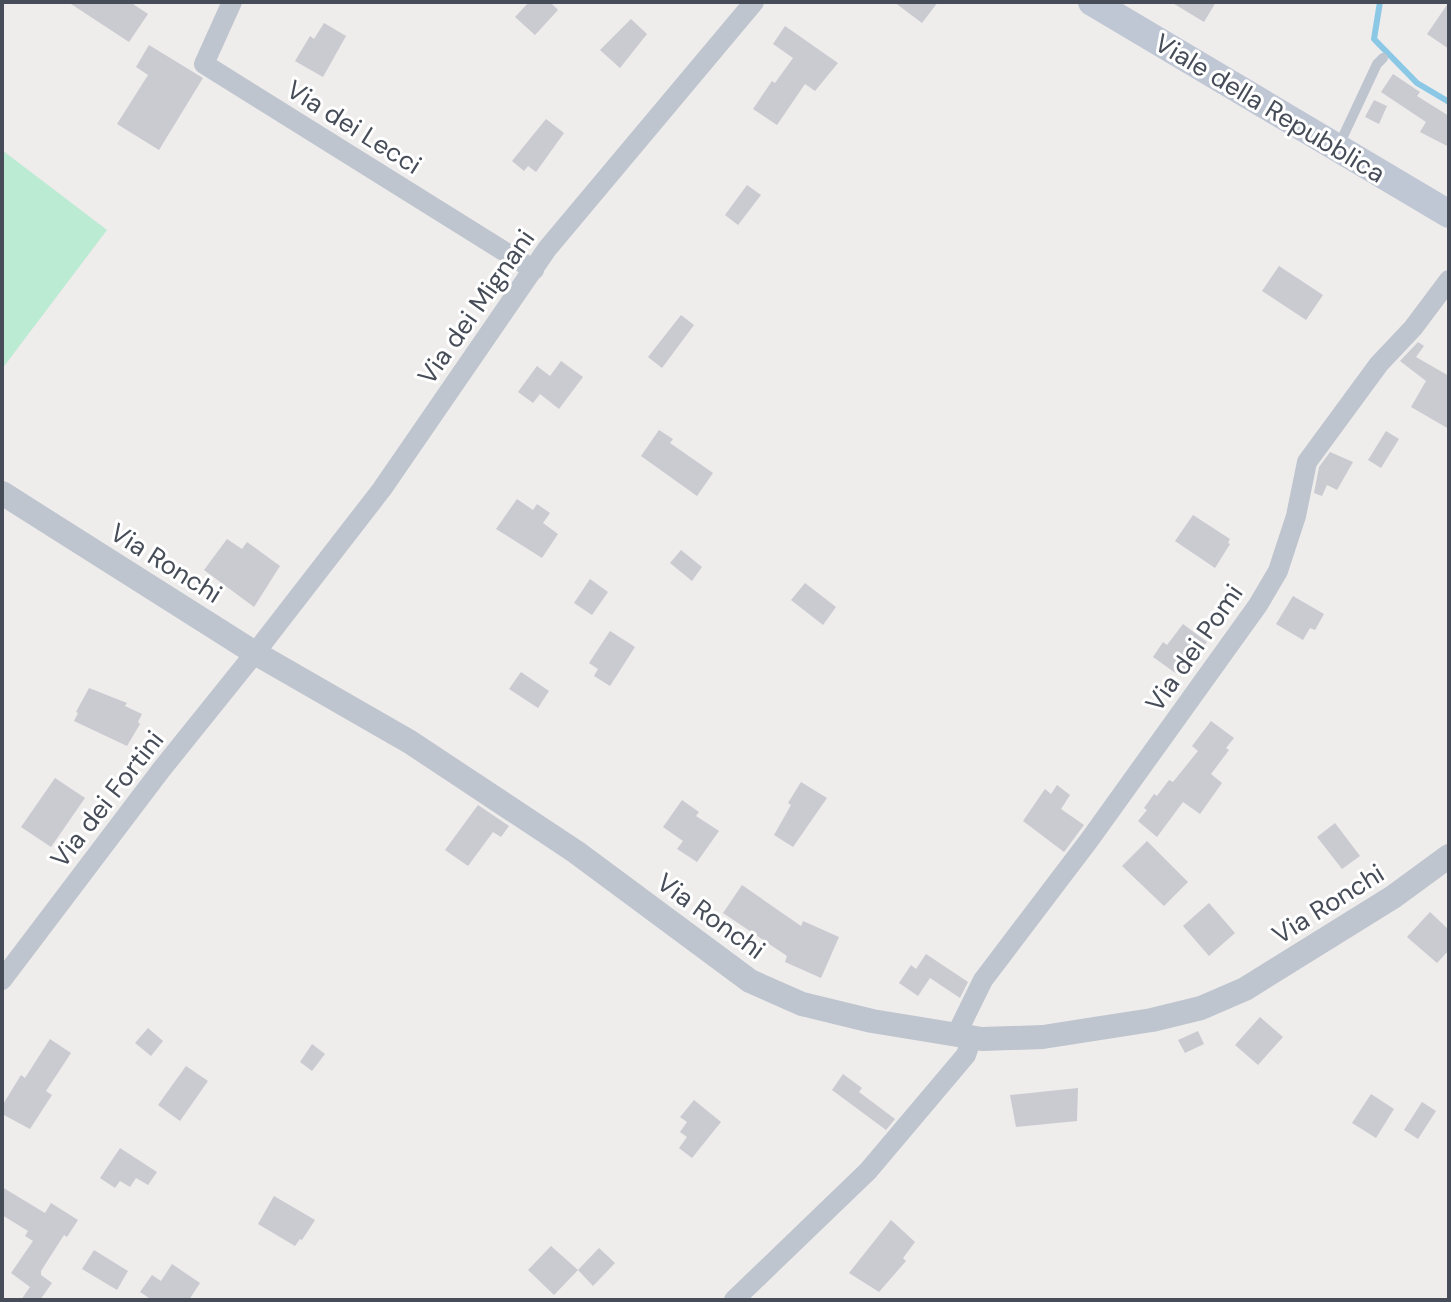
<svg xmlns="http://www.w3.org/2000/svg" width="1451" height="1302" font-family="'DM Sans',sans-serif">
<rect width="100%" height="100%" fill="#efecec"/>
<polygon fill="#bcebd3" points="2,150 107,230 2,369"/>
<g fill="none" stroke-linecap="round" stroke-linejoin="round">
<polyline stroke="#8bc8e5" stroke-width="6" points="1380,2 1374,39 1417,83 1449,102"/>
</g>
<g fill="#cacad1">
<polygon points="68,2 130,2 148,14 129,42"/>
<polygon points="529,2 550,2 558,10 535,35 515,17"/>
<polygon points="894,2 938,2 922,23"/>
<polygon points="1171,2 1216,2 1204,22"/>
<polygon points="1449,2 1449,49 1427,34"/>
<polygon points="631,19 647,34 620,68 600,50"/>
<polygon points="324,23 346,36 323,77 295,61 310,36 314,39"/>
<polygon points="785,26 838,63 815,91 805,84 777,125 753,109 772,81 775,83 793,58 773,44"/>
<polygon points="149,45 203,78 159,150 117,124 148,75 136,67"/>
<polygon points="1393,74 1420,92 1417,96 1449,116 1449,147 1420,132 1426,122 1381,92"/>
<polygon points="1374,100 1387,106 1379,124 1365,117"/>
<polygon points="546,119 564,133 536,172 528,166 524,171 512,161"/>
<polygon points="747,185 761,195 738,225 725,215"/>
<polygon points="1279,266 1323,295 1306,320 1262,291"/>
<polygon points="681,315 694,325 662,368 648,357"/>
<polygon points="1418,342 1424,346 1416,357 1449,376 1449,429 1411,407 1426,381 1400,361"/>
<polygon points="561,361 583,377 559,409 540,394 533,403 518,392 537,366 550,376"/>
<polygon points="659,430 673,439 670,443 713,473 697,496 641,456"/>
<polygon points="1386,431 1399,439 1381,468 1368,460"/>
<polygon points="1330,452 1353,462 1337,490 1327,485 1322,496 1314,493 1319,467"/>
<polygon points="517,499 533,510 537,504 550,513 543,523 558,534 542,558 496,529"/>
<polygon points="1193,515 1230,539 1228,543 1230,544 1215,568 1175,541"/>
<polygon points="227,539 242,549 247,542 280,566 254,607 204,570"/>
<polygon points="681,550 702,567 692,581 670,563"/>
<polygon points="590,579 608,592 592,615 574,603"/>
<polygon points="805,583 836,607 823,625 791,600"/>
<polygon points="1293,596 1324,614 1315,630 1310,628 1303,640 1276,624"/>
<polygon points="1183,624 1207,642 1181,677 1153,657 1163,642 1167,645"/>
<polygon points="610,631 635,647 610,686 594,676 598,669 589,663"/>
<polygon points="521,672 549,691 538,708 509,689"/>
<polygon points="89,688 127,703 125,706 142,714 138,722 140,724 127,746 74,721 78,713 76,712"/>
<polygon points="1211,721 1234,738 1226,748 1229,750 1211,774 1222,783 1200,814 1183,802 1157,837 1138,821 1147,810 1144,808 1154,794 1157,796 1169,780 1173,782 1198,751 1192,746"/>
<polygon points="55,778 85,798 51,847 21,827"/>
<polygon points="801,782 827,798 793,847 774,835 791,805 788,803"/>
<polygon points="1057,785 1070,795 1061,809 1084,825 1064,852 1023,821 1045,789 1051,794"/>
<polygon points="682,800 699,812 696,816 719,831 697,862 677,849 683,841 663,827"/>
<polygon points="478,805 509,826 501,837 493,832 468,866 445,850"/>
<polygon points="1335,823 1360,856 1342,869 1317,837"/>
<polygon points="1147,841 1188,882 1164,906 1122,866"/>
<polygon points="742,885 801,926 803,921 839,937 821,978 785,962 787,956 723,913"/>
<polygon points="1209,903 1235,933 1209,956 1183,926"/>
<polygon points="1430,912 1449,930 1449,950 1437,963 1407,937"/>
<polygon points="926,954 968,982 960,998 930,978 918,996 899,983 911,965 916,969"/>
<polygon points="1260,1017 1283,1037 1258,1065 1235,1045"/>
<polygon points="148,1028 163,1041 151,1056 135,1043"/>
<polygon points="1198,1031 1204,1044 1185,1053 1178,1040"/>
<polygon points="50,1039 71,1053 46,1091 52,1095 30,1129 2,1114 2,1106 21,1075 25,1078"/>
<polygon points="312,1044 325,1054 312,1071 300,1062"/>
<polygon points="186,1066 208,1081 180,1121 158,1105"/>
<polygon points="843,1074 862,1088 859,1092 895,1119 886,1130 832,1090"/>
<polygon points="1078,1088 1077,1121 1016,1127 1010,1095"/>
<polygon points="1371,1094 1394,1109 1376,1138 1352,1123"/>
<polygon points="694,1100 721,1122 692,1158 679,1148 687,1137 680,1132 687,1122 680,1117"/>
<polygon points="1422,1102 1436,1111 1418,1139 1404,1130"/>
<polygon points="120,1148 157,1172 148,1185 136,1178 130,1187 120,1181 115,1188 100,1178"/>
<polygon points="2,1187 45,1213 51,1203 78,1220 67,1237 64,1235 41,1271 41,1275 52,1283 40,1300 21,1300 30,1287 11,1273 33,1241 25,1236 28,1231 2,1215"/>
<polygon points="274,1196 315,1220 302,1240 300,1239 295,1246 258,1224"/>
<polygon points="891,1220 915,1242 903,1258 906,1261 879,1292 849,1273"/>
<polygon points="551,1246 578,1270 554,1295 528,1270"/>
<polygon points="599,1248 615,1263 593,1286 578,1270"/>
<polygon points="94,1250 128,1271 117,1290 82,1269"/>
<polygon points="172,1264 200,1283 189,1300 152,1300 140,1292 152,1275 161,1281"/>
</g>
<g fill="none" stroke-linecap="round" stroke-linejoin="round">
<polyline stroke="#bec5ce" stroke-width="10" points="1339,145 1377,64 1383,58"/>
<g stroke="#bec5ce" stroke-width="20">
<polyline points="232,2 204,64 534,270"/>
<polyline points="2,980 161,770 255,653 382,489 547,249 754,2"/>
<polyline points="956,1035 983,980 1090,839 1258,605 1278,571 1296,516 1307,462 1379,364 1413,328 1449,280"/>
<polyline points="734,1300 868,1171 966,1055 972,1037"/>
</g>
<polyline stroke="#bec5ce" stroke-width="24" points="2,493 255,653 410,742 576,852 750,981 802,1004 872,1021 982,1039 1043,1037 1152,1020 1201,1008 1245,989 1393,897 1449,856"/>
<polyline stroke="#bfc7d4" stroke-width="28" points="1092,2 1449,214"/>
</g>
<g text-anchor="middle" stroke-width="6" stroke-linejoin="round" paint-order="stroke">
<g font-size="26" fill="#464d58" stroke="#fff">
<text transform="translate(1270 108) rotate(31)" y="9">Viale della Repubblica</text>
<text transform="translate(354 127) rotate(32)" y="9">Via dei Lecci</text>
<text transform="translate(476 307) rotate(-55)" y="9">Via dei Mignani</text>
<text transform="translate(166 563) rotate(32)" y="9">Via Ronchi</text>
<text transform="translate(1194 648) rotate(-55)" y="9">Via dei Pomi</text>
<text transform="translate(107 799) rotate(-52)" y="9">Via dei Fortini</text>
<text transform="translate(1328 904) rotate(-32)" y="9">Via Ronchi</text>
<text transform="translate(711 916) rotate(36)" y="9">Via Ronchi</text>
</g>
</g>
<rect width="1451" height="1302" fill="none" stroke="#464d58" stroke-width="8"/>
</svg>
